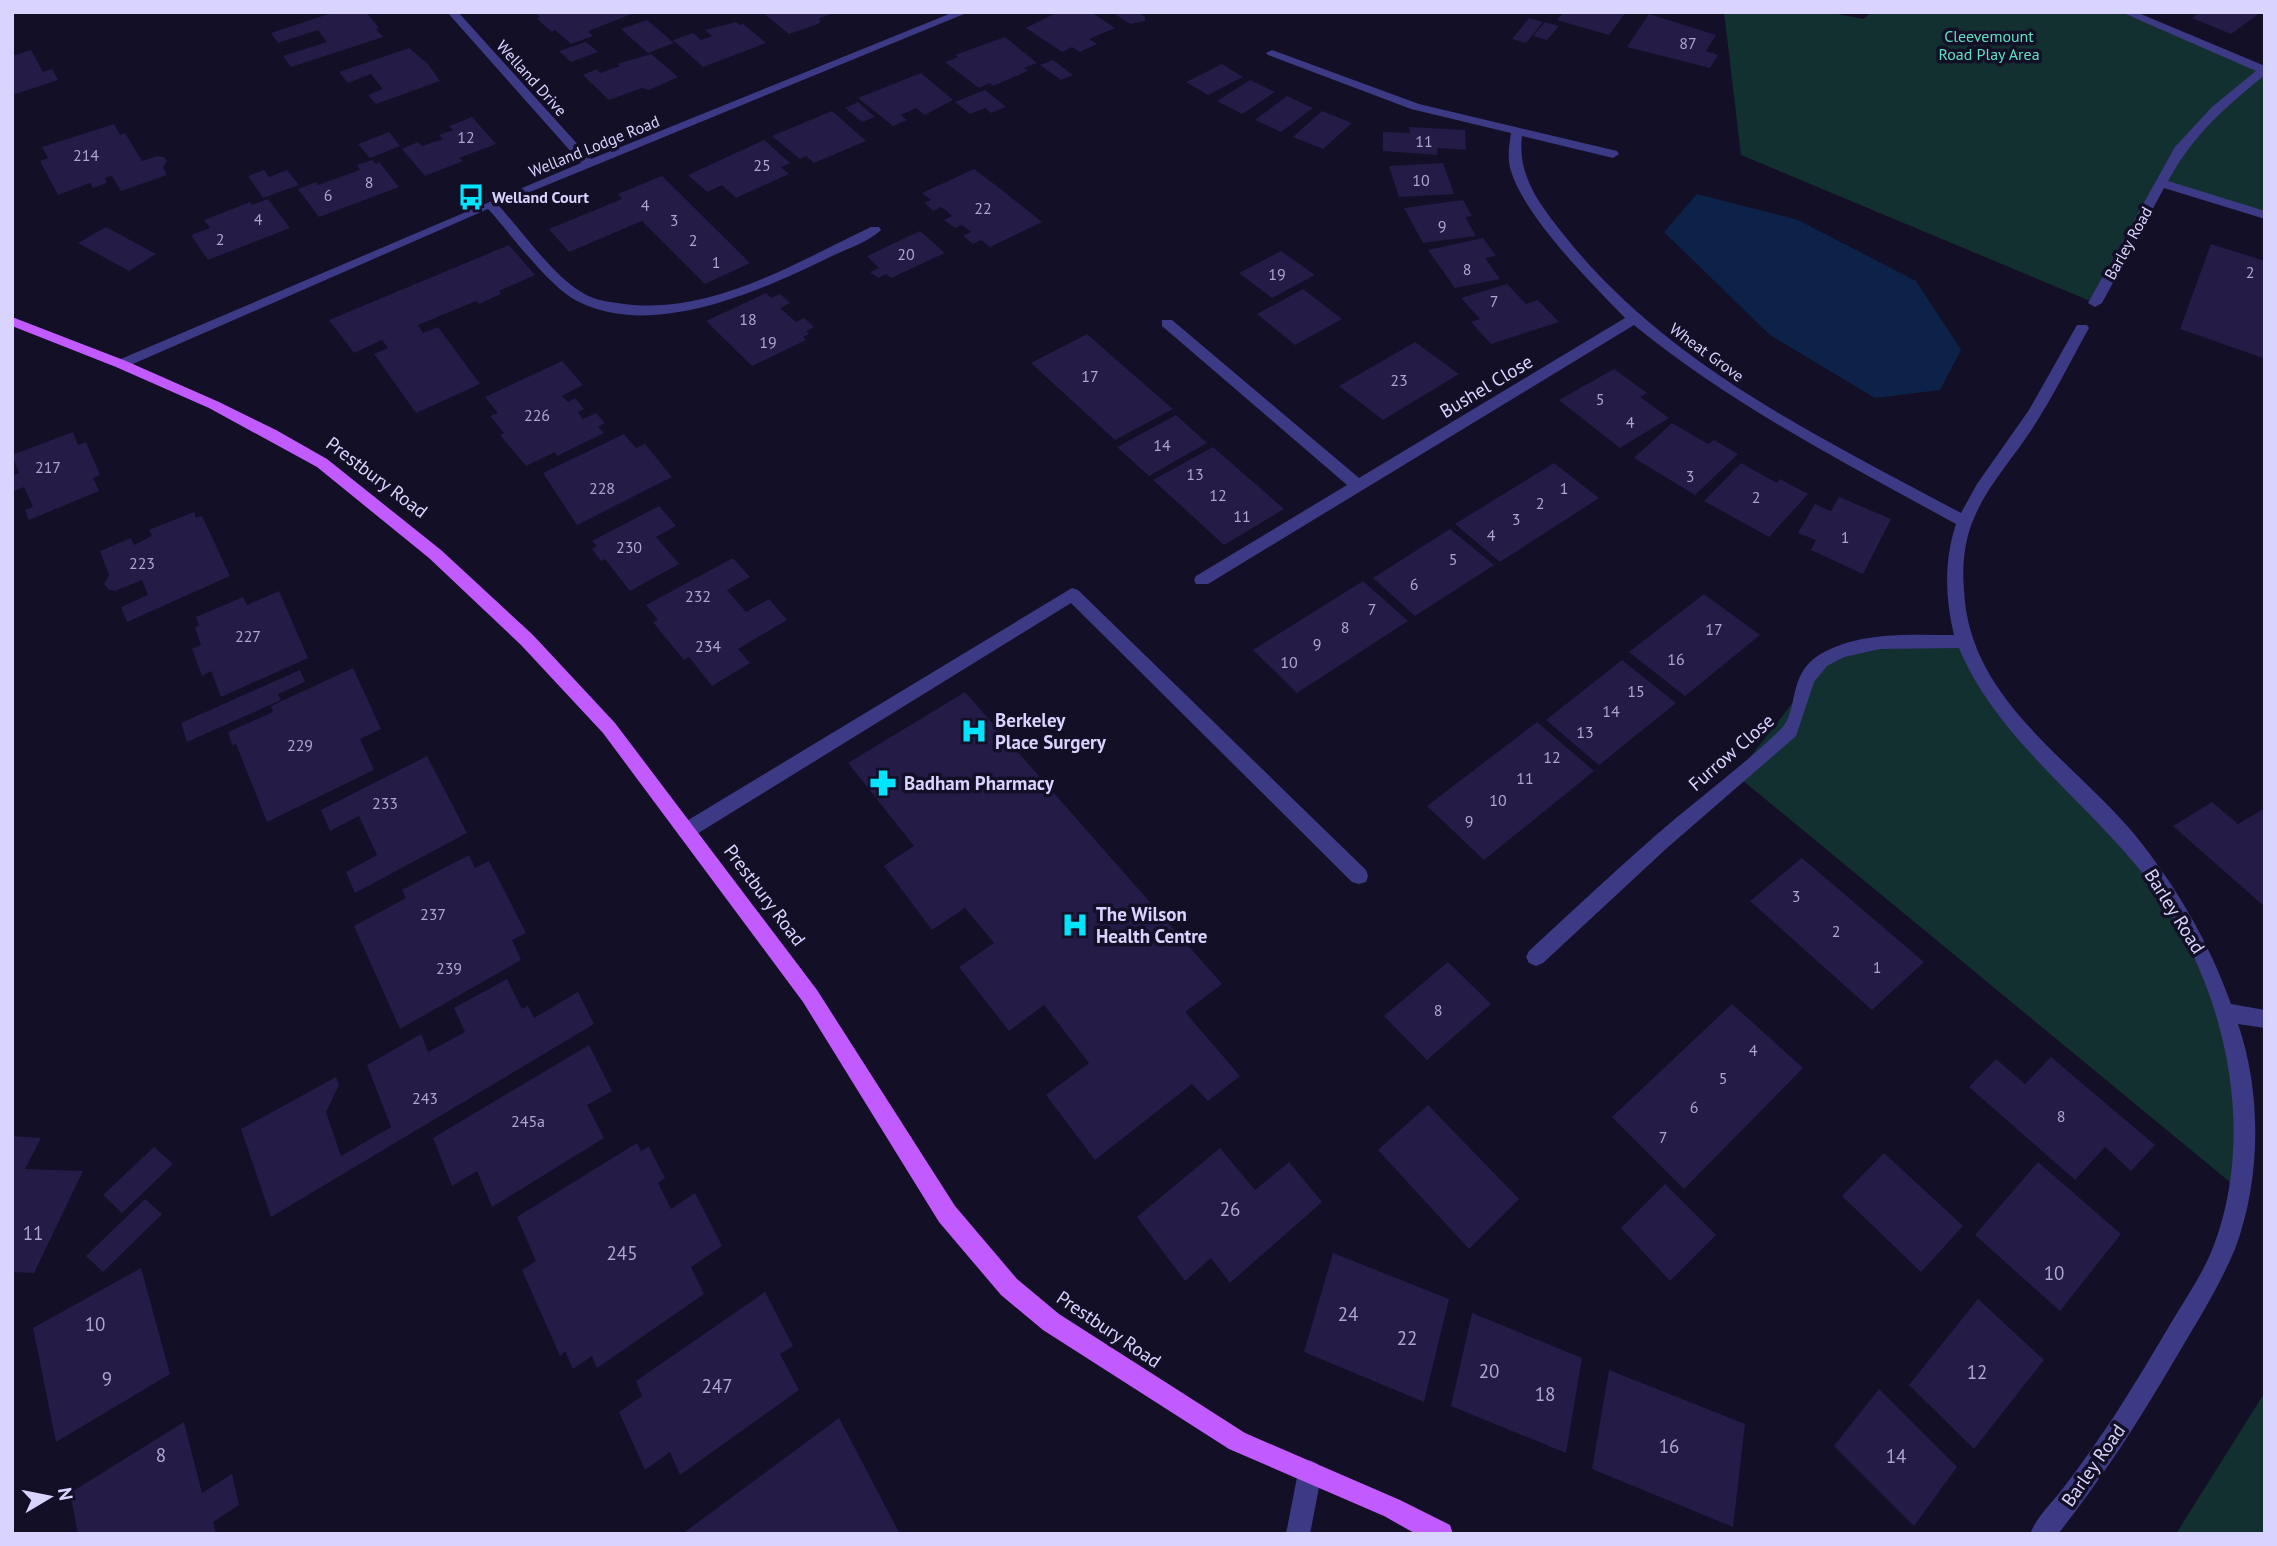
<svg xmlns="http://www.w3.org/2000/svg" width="2277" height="1546" font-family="'PT Sans',sans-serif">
<rect width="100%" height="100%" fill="#130f26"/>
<g fill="#12302f">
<polygon points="1724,12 1827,12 1864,19 1871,12 2120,12 2265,70 2265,215 2161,183 2095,303 1741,155"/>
<polygon points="1964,641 1973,664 2160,883 2227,1013 2242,1192 1736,775 1828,658 1848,648"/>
<polygon points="2265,1392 2265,1534 2176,1534"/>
</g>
<polygon fill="#0c2248" points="1697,194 1798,220 1916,281 1961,350 1940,390 1875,398 1770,335 1664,232"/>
<g fill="#241b47">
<polygon points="335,12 366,12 379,28 376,29 383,37 291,67 283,56 327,42 318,30 278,43 271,33"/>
<polygon points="535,12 631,12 632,14 588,31 593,36 571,44 555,30 552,32 546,27 537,18 540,17"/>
<polygon points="762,12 836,12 818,19 821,21 818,24 789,34"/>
<polygon points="1058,12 1091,12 1115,28 1089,39 1097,44 1080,52 1072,47 1062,52 1026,28"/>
<polygon points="1112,12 1138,12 1145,17 1145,21 1130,24"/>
<polygon points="1564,12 1626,12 1609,35 1557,20"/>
<polygon points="2200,12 2258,12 2260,13 2231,34 2192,18"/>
<polygon points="1649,14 1716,35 1706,51 1718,55 1710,68 1627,47"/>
<polygon points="1529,18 1543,22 1526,43 1512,39"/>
<polygon points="647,20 674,43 648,53 621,29"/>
<polygon points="736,22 740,25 743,24 766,43 703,67 673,40 693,33 701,40 712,36 705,30"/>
<polygon points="1545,22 1559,26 1547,40 1533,36"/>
<polygon points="1005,37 1037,63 1024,68 1028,71 993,86 990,83 979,88 945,62 958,57 955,55"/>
<polygon points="586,42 598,52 571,62 559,51"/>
<polygon points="409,48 428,64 440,81 376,104 368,95 383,89 371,74 348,83 339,72"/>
<polygon points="31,50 43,72 52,69 58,80 12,95 12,56"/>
<polygon points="651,54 678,77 649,90 642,88 609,100 583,75 597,69 600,73 620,66 617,64"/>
<polygon points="1053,60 1073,75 1061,80 1040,65"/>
<polygon points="1222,64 1243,77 1208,95 1186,82"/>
<polygon points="921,73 953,100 925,115 916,108 901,115 907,120 893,126 858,98"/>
<polygon points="1250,80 1275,92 1242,114 1217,101"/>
<polygon points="985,90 1006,107 991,113 985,108 970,114 955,102"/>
<polygon points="1287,96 1313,108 1281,132 1255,120"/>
<polygon points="858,102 875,117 862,122 845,108"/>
<polygon points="832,111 866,141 814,163 806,156 800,159 772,136"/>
<polygon points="1322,111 1352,123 1323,149 1293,137"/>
<polygon points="472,117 496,144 459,158 463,161 425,176 402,149 418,142 422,146 443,139 439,135 453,130 449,126"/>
<polygon points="114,124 120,135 125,133 142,161 157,156 164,157 167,161 163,167 167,175 121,191 112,176 105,178 107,183 93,188 90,183 58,195 40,161 48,158 42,147"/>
<polygon points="1409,127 1465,130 1466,150 1438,148 1437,155 1383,151 1383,132 1410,133"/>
<polygon points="389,132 400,146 370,158 358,144"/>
<polygon points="764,140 790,163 781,167 789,174 736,198 722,185 707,192 688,175"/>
<polygon points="372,160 376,164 379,162 399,187 319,217 298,189 316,182 318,185 360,170 357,165"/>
<polygon points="1443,163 1454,194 1399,197 1389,166"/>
<polygon points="974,169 998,187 1042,222 990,247 981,240 973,244 963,236 971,232 962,225 955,228 944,220 952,216 947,211 941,207 933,211 925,203 931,200 922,193"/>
<polygon points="264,170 269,177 287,170 299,185 263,198 248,176"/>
<polygon points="662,176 750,263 705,284 642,221 569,252 549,229 622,199 618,194"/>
<polygon points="268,199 290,228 208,260 191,235 210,228 204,220 250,202 252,205"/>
<polygon points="1463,200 1472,216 1465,217 1476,236 1423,243 1404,208"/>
<polygon points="106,227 156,254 129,271 78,243"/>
<polygon points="920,231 945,253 891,278 886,274 878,278 870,272 879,268 867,256"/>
<polygon points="1483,238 1496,256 1485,258 1500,279 1455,288 1428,250"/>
<polygon points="2211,244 2265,261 2263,358 2180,329"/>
<polygon points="509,245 535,275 499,291 501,294 479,304 476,301 418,325 423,333 438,327 480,384 416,413 374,354 388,348 382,340 354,353 329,320"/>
<polygon points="1281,251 1315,275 1272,298 1239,273"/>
<polygon points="1507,284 1526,304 1538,300 1559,322 1491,344 1471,322 1480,319 1461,298"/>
<polygon points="1303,289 1342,319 1295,345 1257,314"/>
<polygon points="766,293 771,298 780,294 790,303 780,308 796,322 804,318 814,327 806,331 809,334 803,337 806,340 752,366 706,321"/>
<polygon points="1087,334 1129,371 1173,409 1115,440 1031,363"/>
<polygon points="1415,342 1459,374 1383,420 1339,386"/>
<polygon points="562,361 583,385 562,396 568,402 575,398 584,409 578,412 583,419 596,413 605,423 598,427 604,433 557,456 555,452 526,466 500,435 504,433 490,416 498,413 485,397"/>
<polygon points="1614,369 1647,393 1640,397 1669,418 1620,448 1559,400"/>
<polygon points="1176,415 1207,443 1149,476 1117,447"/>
<polygon points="1672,423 1708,444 1714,440 1738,454 1695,495 1634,458"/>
<polygon points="73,432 78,445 86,442 100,475 93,478 99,491 29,520 25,510 33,507 24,487 12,492 12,476 19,473 12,455"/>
<polygon points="624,434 636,448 645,444 672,477 577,525 543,473"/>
<polygon points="1213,447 1284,509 1224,545 1153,480"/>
<polygon points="1554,463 1599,498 1500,562 1455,524"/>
<polygon points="1741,463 1777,483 1780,479 1808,494 1769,537 1704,501"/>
<polygon points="1839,497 1891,519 1863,574 1811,550 1816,540 1798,533 1815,504 1831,511"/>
<polygon points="659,506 676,526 656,537 679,564 630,591 605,559 601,561 592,549 597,546 592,541"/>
<polygon points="194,512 196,518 202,516 230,576 127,622 121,607 148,595 142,580 115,591 109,590 104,584 109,575 100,551 131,538 134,545 152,536 149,530"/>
<polygon points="1450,529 1494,565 1415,616 1373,578"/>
<polygon points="733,558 750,577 727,590 746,612 769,599 787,620 738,649 750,663 712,686 689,657 684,660 669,642 653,622 658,620 646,605"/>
<polygon points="1363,581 1408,621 1297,693 1253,650"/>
<polygon points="279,591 308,658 221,697 211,671 202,676 192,649 201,645 195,628 199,625 196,617 243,597 247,605"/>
<polygon points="1704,594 1760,635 1685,696 1629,652"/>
<polygon points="1622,660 1676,703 1599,765 1546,720"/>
<polygon points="353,668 381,729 360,739 374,770 267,822 236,744 232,745 228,732 273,712 271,706"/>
<polygon points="300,670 305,682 278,694 281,700 187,742 181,723"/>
<polygon points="965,692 1222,984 1185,1012 1240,1076 1208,1101 1192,1084 1095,1160 1046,1095 1089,1063 1044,1005 1009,1031 959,967 994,943 965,908 932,930 884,866 914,846 848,763"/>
<polygon points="1537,722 1594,771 1484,860 1427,806"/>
<polygon points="427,756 467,833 355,893 346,872 377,855 359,816 330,831 321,810"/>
<polygon points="2212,802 2238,824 2265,808 2265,907 2173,826"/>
<polygon points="469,855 475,868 489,861 526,933 512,940 521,960 400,1029 354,926 406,898 402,890"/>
<polygon points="1802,858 1924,962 1872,1010 1750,901"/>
<polygon points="1448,962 1491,1004 1427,1060 1384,1016"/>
<polygon points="507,979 522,1009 528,1006 534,1018 578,992 594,1024 271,1217 241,1129 336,1077 339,1085 326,1112 341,1156 391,1127 367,1065 421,1034 428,1052 465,1032 454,1008"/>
<polygon points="1732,1004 1803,1068 1684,1189 1612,1117"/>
<polygon points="589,1045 612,1091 587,1105 604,1138 492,1207 477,1171 452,1186 433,1138"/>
<polygon points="2051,1057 2155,1145 2131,1171 2105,1147 2075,1180 1969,1087 1996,1059 2025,1084"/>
<polygon points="1428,1105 1519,1199 1469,1249 1378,1150"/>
<polygon points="12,1136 41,1138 25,1169 83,1171 34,1273 12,1272"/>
<polygon points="637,1143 641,1151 649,1147 665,1178 658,1183 671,1209 695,1193 722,1246 691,1267 704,1294 597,1368 592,1356 573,1369 565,1351 560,1356 522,1270 536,1261 517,1217"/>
<polygon points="154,1147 173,1164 122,1213 103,1195"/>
<polygon points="1220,1148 1255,1190 1289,1162 1322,1202 1230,1283 1211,1258 1185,1281 1137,1217"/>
<polygon points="1884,1153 1963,1226 1921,1272 1842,1196"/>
<polygon points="2038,1162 2121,1234 2060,1311 1975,1235"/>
<polygon points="1665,1184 1716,1235 1670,1281 1621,1228"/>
<polygon points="145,1199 162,1214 103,1272 86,1256"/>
<polygon points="1333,1253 1449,1299 1424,1402 1304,1352"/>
<polygon points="141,1268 170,1374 56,1442 33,1328"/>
<polygon points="765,1292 793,1346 780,1354 799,1390 680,1475 670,1452 645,1470 619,1412 642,1396 636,1381"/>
<polygon points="1978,1299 2044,1360 1974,1449 1909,1385"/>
<polygon points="1472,1313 1582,1358 1566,1453 1451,1406"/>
<polygon points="1609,1370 1745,1424 1733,1527 1592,1469"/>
<polygon points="1879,1389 1957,1467 1914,1526 1834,1446"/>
<polygon points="839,1418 900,1534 682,1534"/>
<polygon points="184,1422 202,1493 232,1474 239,1505 213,1522 216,1534 78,1534 70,1493"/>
</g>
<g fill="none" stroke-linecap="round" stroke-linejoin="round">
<g fill="#3d3a85" fill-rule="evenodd">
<path d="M447 12H458L591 159 954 12H969L498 205C523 232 552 275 583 293 595 301 611 302 624 304 712 315 795 263 871 227H879L881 230C869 242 846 249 830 257 760 291 653 340 577 301 548 286 511 234 488 209L126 367H116V361L581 163Z"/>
<path d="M2121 12H2136L2265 66V75C2224 108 2194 134 2168 181L2265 211V219L2164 188 2102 303 2095 307 2088 303 2175 147 2212 107 2256 71Z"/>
<path d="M1272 50 1419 104 1617 151 1619 154 1613 158 1522 136C1517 176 1540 205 1564 235 1667 365 1818 436 1961 513L1977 484 2029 410 2077 325H2087L2089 328C2070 362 2053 397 2032 429 2012 460 1985 488 1972 523 1964 544 1962 567 1964 590 1969 700 2071 758 2135 835 2176 886 2209 942 2231 1004L2265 1010V1028L2238 1024C2262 1094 2261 1180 2235 1249 2218 1290 2193 1328 2171 1366 2137 1424 2100 1481 2058 1534H2030C2037 1516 2053 1502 2064 1487 2081 1465 2097 1441 2113 1418 2133 1387 2152 1355 2171 1323 2186 1298 2204 1272 2214 1245 2258 1127 2224 983 2151 884 2091 804 1997 740 1959 648L1880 649 1844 657 1827 666 1814 682 1796 736 1667 848 1543 963 1536 966 1529 963 1526 957 1529 951C1571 912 1613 873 1655 836 1696 800 1742 767 1781 729 1799 711 1787 675 1819 655 1859 631 1909 635 1954 635 1945 598 1944 560 1956 524 1845 463 1733 406 1634 325L1208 584H1196L1194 580 1196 576 1347 485 1162 326V320H1172L1359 478 1625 318C1591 283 1525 217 1511 171 1507 158 1509 146 1511 133L1411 109 1268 55 1266 53Z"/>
<polygon points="1072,588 1078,590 1366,870 1368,876 1366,882 1359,884 1352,882 1071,603 692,837 686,839 680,837 677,831 680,825"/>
<polygon points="1310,1460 1318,1464 1322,1472 1310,1534 1286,1534 1298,1472 1302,1464"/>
</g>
<polygon fill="#c25bff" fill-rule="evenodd" points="12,317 126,361 219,402 276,430 327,459 441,550 533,635 615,723 817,990 955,1206 1017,1279 1059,1314 1245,1433 1400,1500 1450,1525 1453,1534 1416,1534 1384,1516 1229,1449 1043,1330 1001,1295 939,1222 803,1002 603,733 521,645 429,558 317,467 209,408 116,367 12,326"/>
</g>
<defs>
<g id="bus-bare" transform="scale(2.1)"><path d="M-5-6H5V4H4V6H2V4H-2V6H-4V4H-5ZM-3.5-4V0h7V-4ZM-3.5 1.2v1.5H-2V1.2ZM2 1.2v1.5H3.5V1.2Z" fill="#00e5ff" stroke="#130f26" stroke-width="2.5" paint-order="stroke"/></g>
<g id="hospital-bare" transform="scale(2.1)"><path d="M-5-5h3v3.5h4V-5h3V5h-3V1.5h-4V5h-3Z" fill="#00e5ff" stroke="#130f26" stroke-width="2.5" paint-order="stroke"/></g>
<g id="pharmacy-bare" transform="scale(2.1)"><path d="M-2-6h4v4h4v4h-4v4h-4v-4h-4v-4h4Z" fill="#00e5ff" stroke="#130f26" stroke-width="2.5" paint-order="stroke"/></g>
</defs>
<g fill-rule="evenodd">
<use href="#bus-bare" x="471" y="197"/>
<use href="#hospital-bare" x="974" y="731"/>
<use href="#pharmacy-bare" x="883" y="783"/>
<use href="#hospital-bare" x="1075" y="925"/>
</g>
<g text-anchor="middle" stroke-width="7" stroke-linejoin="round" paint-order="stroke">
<g font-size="16" fill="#5fe0c0" stroke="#130f26">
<text x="1989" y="42">Cleevemount<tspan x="1989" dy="18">Road Play Area</tspan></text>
</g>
<g font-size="16" fill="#aca6d1">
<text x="1688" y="49">87</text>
<text x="466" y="143">12</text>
<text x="1424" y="147">11</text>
<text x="86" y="161">214</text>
<text x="762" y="171">25</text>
<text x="1421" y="186">10</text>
<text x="369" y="188">8</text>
<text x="328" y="201">6</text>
<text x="645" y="211">4</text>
<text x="983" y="214">22</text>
<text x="258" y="225">4</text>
<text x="674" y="226">3</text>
<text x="1442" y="232">9</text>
<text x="220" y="245">2</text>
<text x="693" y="246">2</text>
<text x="906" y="260">20</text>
<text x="716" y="268">1</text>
<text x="1467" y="275">8</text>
<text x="2250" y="278">2</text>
<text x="1277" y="280">19</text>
<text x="1494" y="307">7</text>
<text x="748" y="325">18</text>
<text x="768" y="348">19</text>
<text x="1090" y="382">17</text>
<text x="1399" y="386">23</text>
<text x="1600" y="405">5</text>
<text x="537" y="421">226</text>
<text x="1630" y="428">4</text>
<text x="1162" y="451">14</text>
<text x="48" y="473">217</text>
<text x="1195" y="480">13</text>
<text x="1690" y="482">3</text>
<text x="602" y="494">228</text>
<text x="1564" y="494">1</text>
<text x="1218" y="501">12</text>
<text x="1756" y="503">2</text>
<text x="1540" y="509">2</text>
<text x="1242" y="522">11</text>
<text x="1516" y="525">3</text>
<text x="1491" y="541">4</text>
<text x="1845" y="543">1</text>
<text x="629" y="553">230</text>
<text x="1453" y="565">5</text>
<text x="142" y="569">223</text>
<text x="1414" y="590">6</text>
<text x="698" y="602">232</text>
<text x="1372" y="615">7</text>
<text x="1345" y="633">8</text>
<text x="1714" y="635">17</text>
<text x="248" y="642">227</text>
<text x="1317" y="650">9</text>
<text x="708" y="652">234</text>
<text x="1676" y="665">16</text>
<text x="1289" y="668">10</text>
<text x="1636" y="697">15</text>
<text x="1611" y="717">14</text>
<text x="1585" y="738">13</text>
<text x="300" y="751">229</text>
<text x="1552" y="763">12</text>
<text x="1525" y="784">11</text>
<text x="1498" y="806">10</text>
<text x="385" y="809">233</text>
<text x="1469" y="827">9</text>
<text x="1796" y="902">3</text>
<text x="433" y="920">237</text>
<text x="1836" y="937">2</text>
<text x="1877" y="973">1</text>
<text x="449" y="974">239</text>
<text x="1438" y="1016">8</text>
<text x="1753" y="1056">4</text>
<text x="1723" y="1084">5</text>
<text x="425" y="1104">243</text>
<text x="1694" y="1113">6</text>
<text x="2061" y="1122">8</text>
<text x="528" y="1127">245a</text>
<text x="1663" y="1143">7</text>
</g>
<g font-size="16" fill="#d9d4ff" stroke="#130f26">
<text transform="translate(532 78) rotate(48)" y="6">Welland Drive</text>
<text transform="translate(594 146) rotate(-22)" y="6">Welland Lodge Road</text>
<text transform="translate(2128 243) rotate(-61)" y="6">Barley Road</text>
<text transform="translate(1707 352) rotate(36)" y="6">Wheat Grove</text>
</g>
<g font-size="16" font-weight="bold" fill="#d9d4ff" stroke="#130f26" text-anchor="start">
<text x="492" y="203">Welland Court</text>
</g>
<g font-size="19" fill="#d9d4ff" stroke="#130f26">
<text transform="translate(1486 386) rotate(-31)" y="7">Bushel Close</text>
<text transform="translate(377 477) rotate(37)" y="7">Prestbury Road</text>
<text transform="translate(1731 752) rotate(-41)" y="7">Furrow Close</text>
<text transform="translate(765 895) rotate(53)" y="7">Prestbury Road</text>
<text transform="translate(2175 911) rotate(58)" y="7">Barley Road</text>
<text transform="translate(1109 1329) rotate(34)" y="7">Prestbury Road</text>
<text transform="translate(2093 1465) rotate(-55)" y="7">Barley Road</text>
</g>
<g font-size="19" font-weight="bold" fill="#d9d4ff" stroke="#130f26" text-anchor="start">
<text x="995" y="727">Berkeley<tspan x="995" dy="22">Place Surgery</tspan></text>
<text x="904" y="790">Badham Pharmacy</text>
<text x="1096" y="921">The Wilson<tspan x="1096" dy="22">Health Centre</tspan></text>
</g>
<g font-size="19" fill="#aca6d1">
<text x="1230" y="1216">26</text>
<text x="33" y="1240">11</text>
<text x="622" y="1260">245</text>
<text x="2054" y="1280">10</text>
<text x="1348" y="1321">24</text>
<text x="95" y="1331">10</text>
<text x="1407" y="1345">22</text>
<text x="1489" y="1378">20</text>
<text x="1977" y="1379">12</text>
<text x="107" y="1386">9</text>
<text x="717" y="1393">247</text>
<text x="1545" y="1401">18</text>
<text x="1669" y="1453">16</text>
<text x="161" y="1462">8</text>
<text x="1896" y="1463">14</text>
</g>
</g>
<rect width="2277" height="1546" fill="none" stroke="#d9d4ff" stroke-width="28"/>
<g transform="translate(49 1497) rotate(80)" stroke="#130f26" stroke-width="5" paint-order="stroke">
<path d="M0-5L12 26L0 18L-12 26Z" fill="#d9d4ff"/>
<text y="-10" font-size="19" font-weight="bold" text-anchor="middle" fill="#d9d4ff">N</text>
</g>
</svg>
